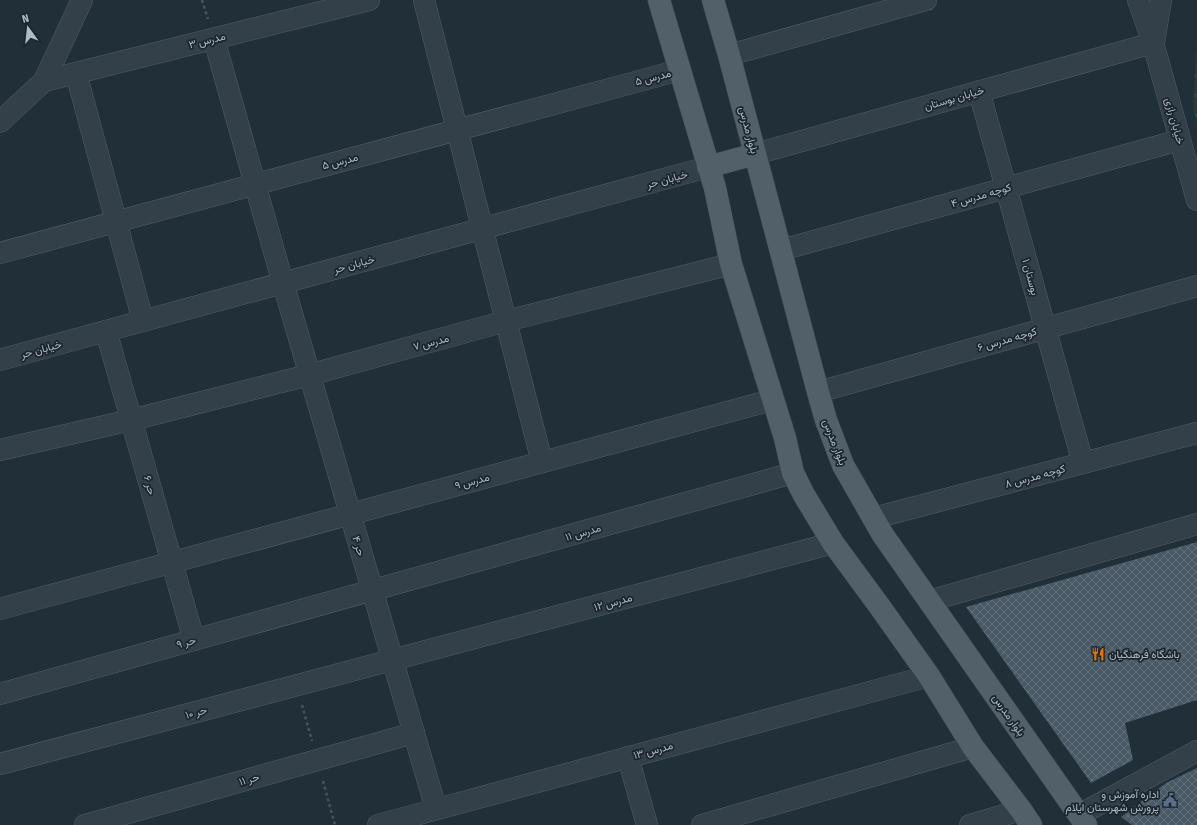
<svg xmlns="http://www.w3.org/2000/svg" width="1197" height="825" font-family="'Fira Sans Condensed',Vazirmatn,sans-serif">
<defs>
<pattern id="grass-tufts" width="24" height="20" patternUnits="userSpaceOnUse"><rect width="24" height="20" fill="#243c3a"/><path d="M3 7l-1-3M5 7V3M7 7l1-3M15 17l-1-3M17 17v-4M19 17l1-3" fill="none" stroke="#415655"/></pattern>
<pattern id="building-cross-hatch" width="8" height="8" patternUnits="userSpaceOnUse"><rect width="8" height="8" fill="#495965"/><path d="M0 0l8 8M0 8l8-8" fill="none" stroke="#616f7a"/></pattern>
</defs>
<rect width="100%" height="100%" fill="#212f39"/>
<polygon fill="url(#grass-tufts)" points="1197,39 1197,123 1193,108"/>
<g fill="url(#building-cross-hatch)">
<polygon points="1197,542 1197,700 1125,723 1133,760 1091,783 966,607"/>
<polygon points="1197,768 1197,825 1132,825 1121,817 1166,783"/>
</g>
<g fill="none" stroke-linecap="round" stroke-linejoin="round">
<g stroke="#525e67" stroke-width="22">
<g id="minor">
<polyline points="424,0 542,462"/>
<polyline points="1138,0 1153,43 1197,200"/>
<polyline points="214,39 283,283 436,809"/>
<polyline points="1154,42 1161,0"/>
<polyline points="729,55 926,0"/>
<polyline points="76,73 143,321"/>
<polyline points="44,81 369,0"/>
<polyline points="979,91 1083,463"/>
<polyline points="0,122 44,81 82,0"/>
<polyline points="755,154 1153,43"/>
<polyline points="781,250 1180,140"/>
<polyline points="0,253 680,70"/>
<polyline points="106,331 194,640"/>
<polyline points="0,360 708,167"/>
<polyline points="818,392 1197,286"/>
<polyline points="0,450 131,420 305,376 506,321 731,264"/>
<polyline points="874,518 1197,433"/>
<polyline points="929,601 1197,524"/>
<polyline points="0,609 772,400"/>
<polyline points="0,694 793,473"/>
<polyline points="628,757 647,825"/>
<polyline points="0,764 833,543"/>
<polyline points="1079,815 1197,751"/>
<polyline points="85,825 414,733"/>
<polyline points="378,825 929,676"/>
<polyline points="702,825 973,747"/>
<polyline points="970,825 1021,810"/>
</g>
</g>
<g stroke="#414c56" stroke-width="23">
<g id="major">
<polyline points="659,0 715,188 731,264 785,438 793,473 804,495 833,543 880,607 929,676 973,747 1021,810 1031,825"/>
<polyline points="713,0 729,55 818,392 826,420 843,465 883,535 1086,825"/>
<polyline points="708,167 755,154"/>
</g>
</g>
<g stroke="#425857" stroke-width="2.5" stroke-dasharray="3 3" stroke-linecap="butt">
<polyline points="202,0 208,19"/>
<polyline points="302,705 312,741"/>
<polyline points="323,781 335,825"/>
</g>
<use href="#minor" stroke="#344049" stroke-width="21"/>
<use href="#major" stroke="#526069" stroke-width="22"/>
</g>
<defs>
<g id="restaurant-bare" transform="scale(1.08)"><path d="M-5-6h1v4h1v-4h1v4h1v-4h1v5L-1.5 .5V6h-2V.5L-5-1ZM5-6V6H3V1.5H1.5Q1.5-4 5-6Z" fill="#e8710a" stroke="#1a252e" stroke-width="2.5" paint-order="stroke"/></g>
<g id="civic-bare" transform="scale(1.08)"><path d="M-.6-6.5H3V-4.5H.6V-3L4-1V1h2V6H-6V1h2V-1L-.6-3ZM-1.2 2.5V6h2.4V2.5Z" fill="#5c6f8a" stroke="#1a252e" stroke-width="2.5" paint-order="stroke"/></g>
</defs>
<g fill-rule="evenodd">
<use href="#restaurant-bare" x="1098" y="654"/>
<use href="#civic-bare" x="1170" y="800"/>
</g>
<g text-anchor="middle" stroke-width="3.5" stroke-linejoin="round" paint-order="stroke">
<g font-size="11" fill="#afbbc6" stroke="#1a252e">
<text transform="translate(207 40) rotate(-14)" y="4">مدرس ۳</text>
<text transform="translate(653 77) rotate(-15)" y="4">مدرس ۵</text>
<text transform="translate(954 98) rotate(-16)" y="4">خیابان بوستان</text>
<text transform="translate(1175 121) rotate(75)" y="4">خیابان رازی</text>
<text transform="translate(749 130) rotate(75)" y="4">بلوار مدرس</text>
<text transform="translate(340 161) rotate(-15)" y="4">مدرس ۵</text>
<text transform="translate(667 179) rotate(-15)" y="4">خیابان حر</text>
<text transform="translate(981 195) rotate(-16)" y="4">کوچه مدرس ۴</text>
<text transform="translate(354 264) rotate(-15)" y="4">خیابان حر</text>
<text transform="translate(1031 277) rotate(75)" y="4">بوستان ۱</text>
<text transform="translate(1007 339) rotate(-16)" y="4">کوچه مدرس ۶</text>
<text transform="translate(431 342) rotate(-15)" y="4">مدرس ۷</text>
<text transform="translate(41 349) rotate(-15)" y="4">خیابان حر</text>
<text transform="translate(835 442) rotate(69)" y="4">بلوار مدرس</text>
<text transform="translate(1035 476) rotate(-15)" y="4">کوچه مدرس ۸</text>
<text transform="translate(472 481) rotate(-15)" y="4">مدرس ۹</text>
<text transform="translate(150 485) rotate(74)" y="4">حر ۶</text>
<text transform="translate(583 532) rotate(-16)" y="4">مدرس ۱۱</text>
<text transform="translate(359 546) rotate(74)" y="4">حر ۴</text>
<text transform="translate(613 602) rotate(-15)" y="4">مدرس ۱۲</text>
<text transform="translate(186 642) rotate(-16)" y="4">حر ۹</text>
<text transform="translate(196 712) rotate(-15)" y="4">حر ۱۰</text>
<text transform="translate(1009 715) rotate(55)" y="4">بلوار مدرس</text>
<text transform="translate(653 750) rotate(-15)" y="4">مدرس ۱۳</text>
<text transform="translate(249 779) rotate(-16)" y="4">حر ۱۱</text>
</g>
<g font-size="11" fill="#afbbc6" stroke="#1a252e" text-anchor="start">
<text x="1109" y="658">باشگاه فرهنگیان</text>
<text x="1159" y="798" text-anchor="end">اداره آموزش و<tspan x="1159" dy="13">پرورش شهرستان ایلام</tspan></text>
</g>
</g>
<g transform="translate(28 28) rotate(345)" stroke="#1a252e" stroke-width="3" paint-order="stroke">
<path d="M0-3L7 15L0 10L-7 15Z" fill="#afbbc6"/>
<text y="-6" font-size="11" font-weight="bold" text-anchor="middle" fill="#afbbc6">N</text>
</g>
</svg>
